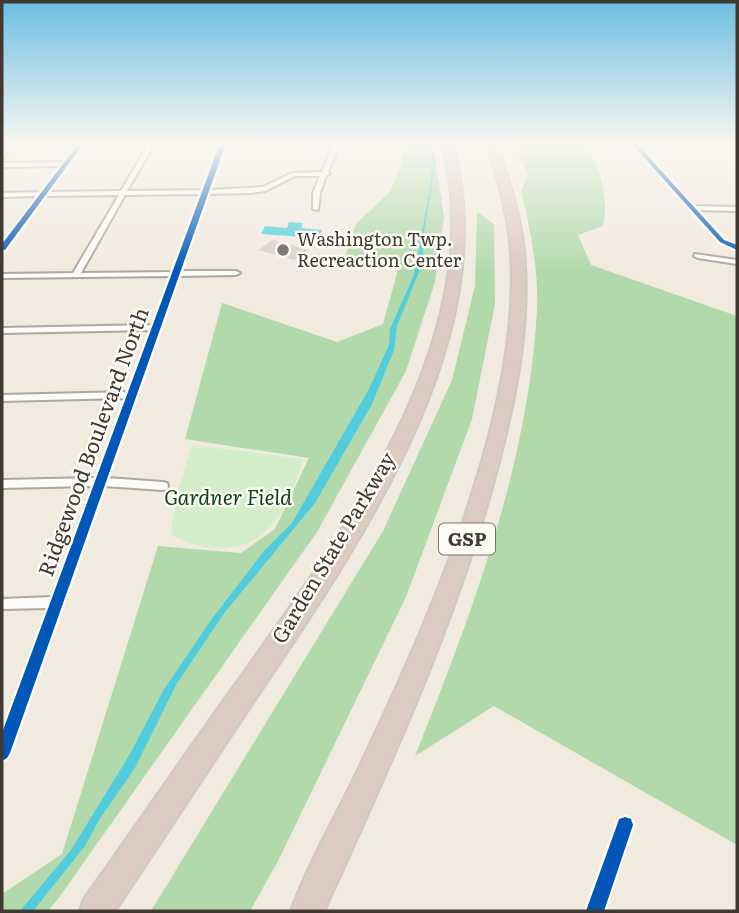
<svg xmlns="http://www.w3.org/2000/svg" width="739" height="913" font-family="Literata,serif">
<rect width="100%" height="100%" fill="#f1eadf"/>
<path fill="#d4eecc" d="M192 445 303 459C290 501 273 547 223 548 202 548 189 545 171 534L176 498Z"/>
<g fill="#b2d9ac">
<polygon points="404,143 433,143 444,217 435,282 406,371 317,532 58,899 48,911 2,911 2,894 62,854 158,546 241,553 275,529 309,458 185,439 222,303 337,342 383,324 398,270 345,257 356,224 390,192 401,165"/>
<path d="M514 143H582C601 166 609 197 603 226L578 235 591 265 737 316V845L494 706 415 756C472 613 528 466 537 311 539 270 530 229 521 190L528 176Z"/>
<polygon points="477,212 494,224 495,304 472,419 406,597 278,861 250,911 151,911 383,531 452,380 475,286"/>
</g>
<g fill="#50ccdc">
<polygon points="429,143 432,143 436,160 424,232 423,262 397,326 394,350 372,404 315,503 225,612 176,685 135,768 99,820 85,846 33,911 20,911 71,850 130,754 163,691 211,620 264,551 292,523 369,389 389,345 390,329 414,275 431,183 432,160"/>
<polygon points="289,222 303,223 301,228 322,230 319,238 261,234 265,226 287,228"/>
</g>
<polygon fill="#d9d0cb" points="273,240 308,250 294,260 258,250"/>
<g fill="none" stroke-linecap="round" stroke-linejoin="round">
<g stroke="#aca79f" stroke-width="4">
<g id="minor">
<polygon points="11,143 16,143 2,158 2,153"/>
<path d="M79 143H84L48 192 121 191 149 143H155L127 191 203 190 220 143H226L209 190 263 187 292 173 322 172 334 143H340L328 172 330 174 326 176 320 193 318 210 313 209V193L320 176H295L265 191 251 193 208 194 180 271H236L240 273 236 275 179 276 107 478 163 482 167 483 168 486 167 489 163 490 104 486 10 753 7 758 2 761V733L48 608 2 609V599L52 597 93 486 2 488V480L96 478 126 398 2 401V395L128 392 151 330 2 333V328L153 325 171 276 2 278V274L73 273 119 195 45 196 5 250H2V244L38 196 2 197V193L41 192 62 166 2 167V163L64 162ZM202 194 173 272 81 273 125 195Z"/>
<polygon points="631,143 636,143 694,206 737,207 737,211 697,210 724,240 737,245 737,250 720,242"/>
<polygon points="695,254 737,260 737,264 698,258 694,256"/>
<polygon points="625,817 631,819 633,825 604,911 586,911 617,825 619,819"/>
</g>
</g>
<g stroke="#cdc9c3" stroke-width="4">
<g id="motorway">
<path d="M442 143H452C509 334 354 552 252 704 206 773 161 842 115 911H80L84 899C132 832 179 763 227 696 334 545 495 339 442 143Z"/>
<path d="M486 143H496C509 179 520 213 524 251 531 323 516 397 498 466 457 621 390 766 324 911H291C308 864 335 818 357 772 426 627 522 414 511 252 508 214 498 179 486 143Z"/>
</g>
</g>
<use href="#minor" fill="#fdfcfa" fill-rule="evenodd"/>
<use href="#motorway" fill="#dbcbc0" fill-rule="evenodd"/>
<g stroke="#fdfbf6" stroke-width="5">
<g id="cycleway">
<polygon points="79,143 84,143 5,250 2,250 2,244"/>
<polygon points="220,143 226,143 10,753 7,758 2,761 2,733"/>
<polygon points="631,143 636,143 724,240 737,245 737,250 720,242"/>
<polygon points="625,817 631,819 633,825 604,911 586,911 617,825 619,819"/>
</g>
</g>
<use href="#cycleway" fill="#0057b8" fill-rule="evenodd"/>
</g>
<linearGradient id="sky" x2="0" y2="1"><stop stop-color="#6bbee3"/><stop offset="0.53" stop-color="#f9f6f1"/><stop offset="1" stop-color="#f9f6f1" stop-opacity="0"/></linearGradient>
<rect width="739" height="271" fill="url(#sky)"/>
<circle fill="#7e786f" stroke="#fdfbf6" stroke-width="2.5" cx="283" cy="250" r="7"/>
<g text-anchor="middle" stroke-width="5" stroke-linejoin="round" paint-order="stroke">
<g font-size="18" fill="#403a32" stroke="#fdfbf6" text-anchor="start">
<text x="297" y="246">Washington Twp.<tspan x="297" dy="21">Recreaction Center</tspan></text>
</g>
<rect fill="#fdfbf6" stroke="#79746d" stroke-width="2" x="439" y="523.5" width="56" height="31" rx="5"/>
<g font-size="19" font-weight="bold" fill="#403a32">
<text x="467" y="546">GSP</text>
</g>
<g font-size="21" fill="#403a32" stroke="#fdfbf6">
<text transform="translate(94 442) rotate(-70)" y="7">Ridgewood Boulevard North</text>
<text transform="translate(334 548) rotate(-59)" y="7">Garden State Parkway</text>
</g>
<g font-size="21" font-style="italic" fill="#0f4617" stroke="#fdfbf6">
<text x="228" y="505">Gardner Field</text>
</g>
</g>
<rect width="739" height="913" fill="none" stroke="#403a32" stroke-width="7"/>
</svg>
